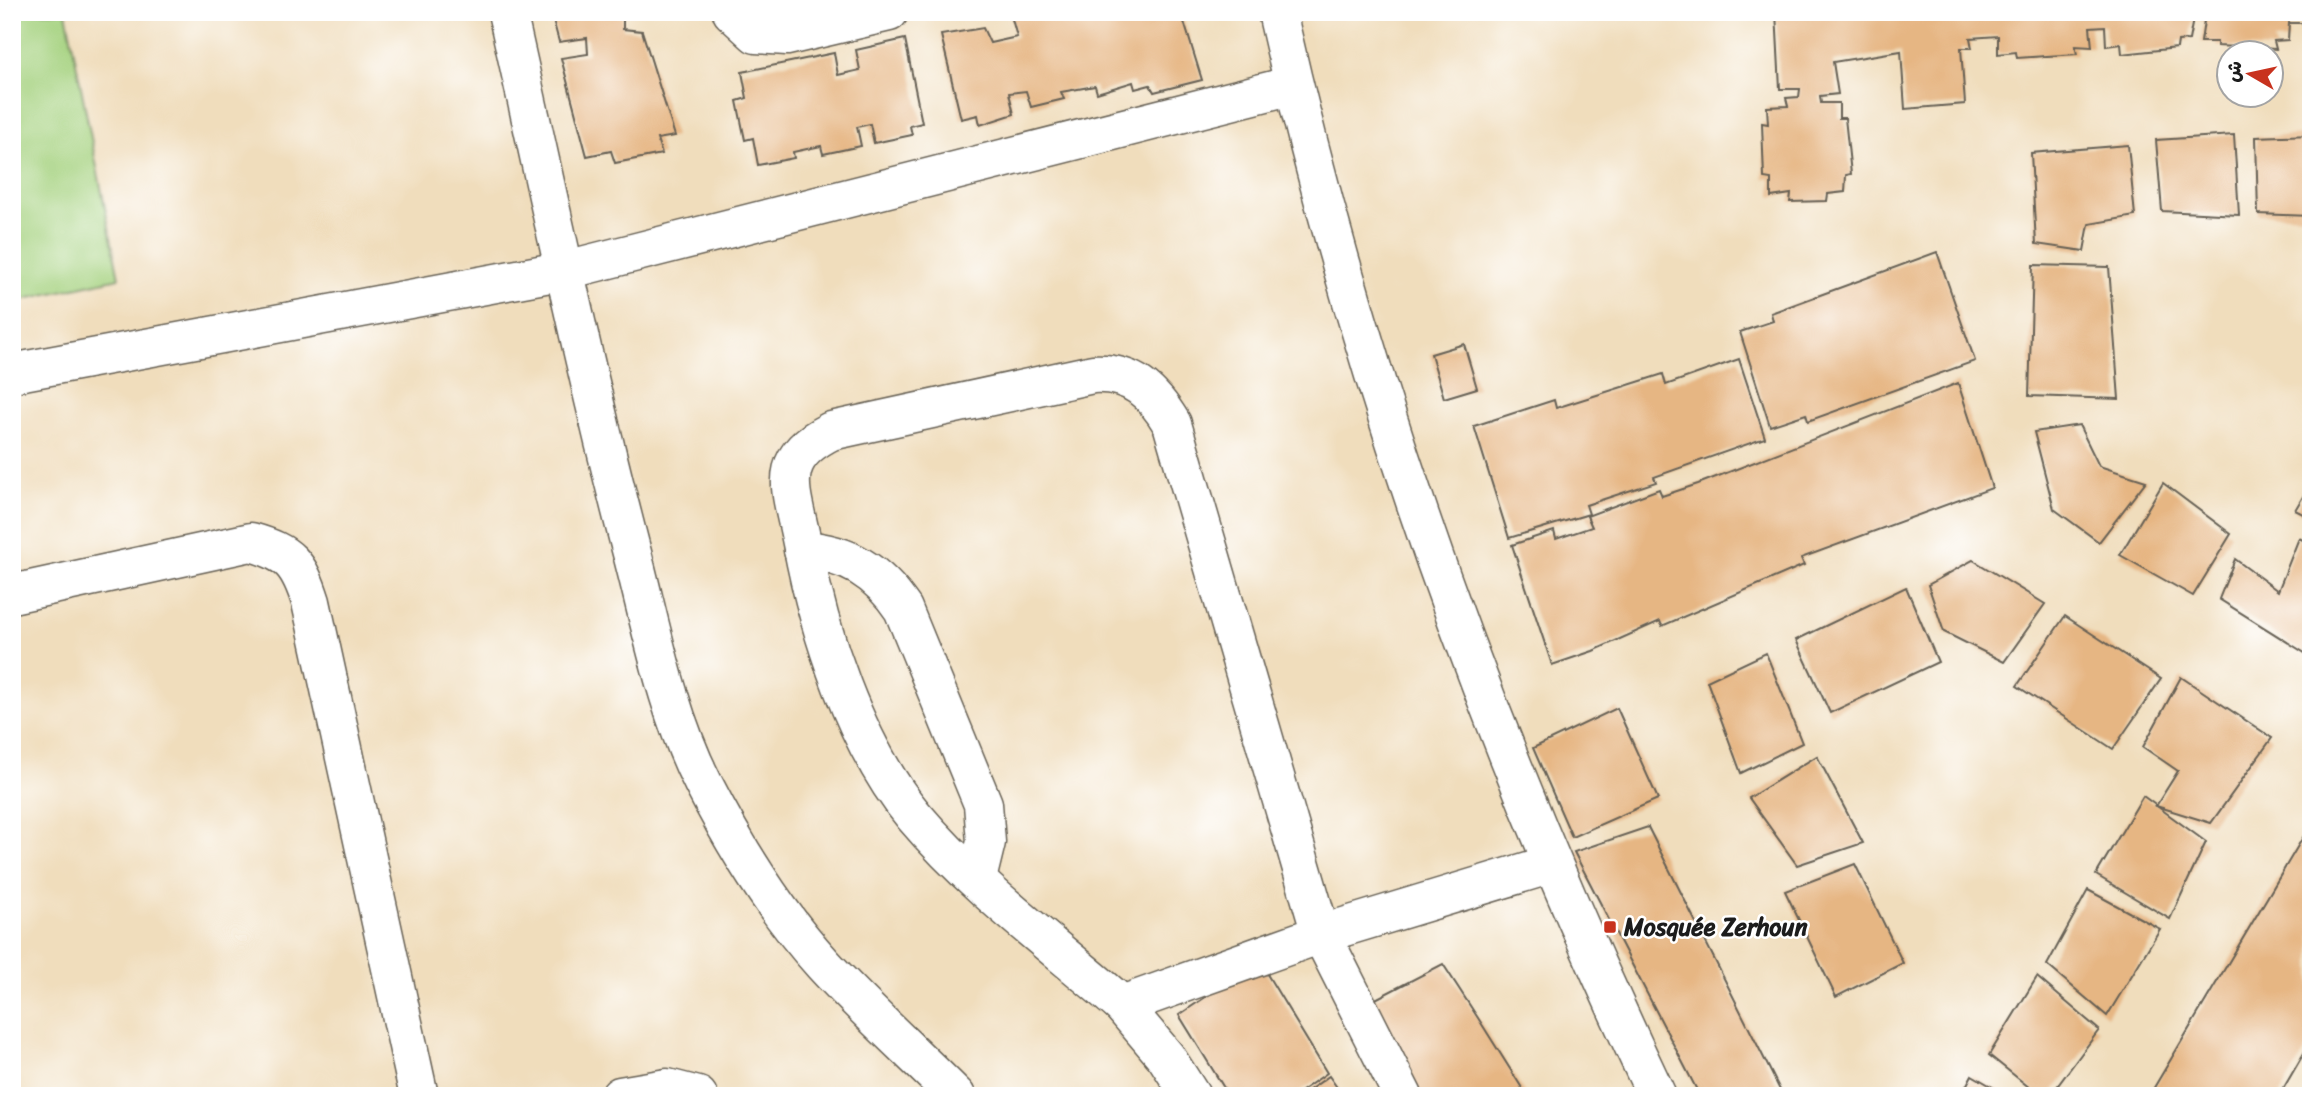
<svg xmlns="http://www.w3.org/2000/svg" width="2323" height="1108" font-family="Sriracha,'Playpen Sans Arabic',sans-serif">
<rect width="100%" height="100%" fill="#fff"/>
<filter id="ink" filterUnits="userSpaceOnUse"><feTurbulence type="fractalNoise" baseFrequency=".0143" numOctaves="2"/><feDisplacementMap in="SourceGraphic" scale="14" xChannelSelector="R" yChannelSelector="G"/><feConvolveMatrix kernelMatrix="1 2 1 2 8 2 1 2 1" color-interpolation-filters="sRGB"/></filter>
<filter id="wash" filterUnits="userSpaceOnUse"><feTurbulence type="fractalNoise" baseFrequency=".00686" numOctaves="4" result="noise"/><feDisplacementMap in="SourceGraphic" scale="28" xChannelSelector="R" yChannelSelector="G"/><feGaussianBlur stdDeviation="1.57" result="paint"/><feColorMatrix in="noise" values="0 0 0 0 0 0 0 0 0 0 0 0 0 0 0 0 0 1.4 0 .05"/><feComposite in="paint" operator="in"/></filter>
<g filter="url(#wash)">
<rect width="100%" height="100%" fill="#f0ddbc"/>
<polygon fill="#a4d17e" stroke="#60764d" stroke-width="2" points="12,12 66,12 119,278 12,302"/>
<g id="blocks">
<g fill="#e6b683">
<polygon points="551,12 630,12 623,15 623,29 642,31 675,136 657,139 662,154 615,163 611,151 587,156 561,58 588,54 587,38 559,42"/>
<polygon points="1010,12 1181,12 1202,80 1154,92 1150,85 1135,89 1133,82 1097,93 1095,86 1061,92 1064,99 1031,107 1026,91 1009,93 1014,114 980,125 978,115 961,119 941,35 983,28 990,43 1017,37"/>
<polygon points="1776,12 2311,12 2311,23 2289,23 2288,40 2274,41 2276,49 2217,46 2217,42 2201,42 2204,21 2193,19 2189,40 2178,41 2177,48 2122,54 2121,44 2106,46 2105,26 2090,27 2092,47 2075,46 2077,54 2017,58 2016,52 1998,54 1998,36 1970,38 1972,48 1961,48 1965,104 1905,109 1901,51 1833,62 1838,94 1820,96 1821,103 1839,103 1839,118 1845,118 1851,174 1846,175 1845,192 1828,194 1827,201 1790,202 1791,194 1771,197 1771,179 1764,178 1762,123 1768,124 1767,107 1788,106 1786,98 1799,97 1800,89 1780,89"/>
<polygon points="905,39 922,123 910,126 912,135 874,143 870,124 857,127 861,146 823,154 821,146 793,152 794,158 758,165 753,138 745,140 737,101 747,98 742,72 834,53 838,75 860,70 856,50"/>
<polygon points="2234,135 2239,215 2162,211 2156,140"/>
<polygon points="2311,135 2311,216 2258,214 2256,137"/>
<polygon points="2128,145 2135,216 2089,224 2084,251 2036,244 2031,153"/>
<polygon points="1937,252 1975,361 1808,421 1806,414 1770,426 1740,332 1773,321 1771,313"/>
<polygon points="2033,265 2109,267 2119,399 2029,396"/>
<polygon points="1464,344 1477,388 1444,398 1431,354"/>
<polygon points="1739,359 1765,438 1654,477 1656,482 1586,505 1589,514 1509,538 1474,426 1554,400 1556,408 1663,374 1666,385"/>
<polygon points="1958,383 1992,488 1801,558 1804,565 1662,626 1660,621 1593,651 1552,665 1512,545 1554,531 1556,539 1592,527 1587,516 1659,489 1662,496 1698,484"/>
<polygon points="2079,425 2099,466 2146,481 2099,542 2054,509 2034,432"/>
<polygon points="2163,483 2231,534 2193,596 2120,555"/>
<polygon points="2311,483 2311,518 2295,510"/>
<polygon points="2299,538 2311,544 2308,655 2219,599 2235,559 2278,591"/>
<polygon points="1973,560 2045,604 2004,662 1944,632 1928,585"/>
<polygon points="1906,587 1938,662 1830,713 1796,640"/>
<polygon points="2065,616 2161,679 2113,749 2017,686"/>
<polygon points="1766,653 1802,743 1741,773 1707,681"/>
<polygon points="2181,677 2272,738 2211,823 2156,806 2178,771 2143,747"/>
<polygon points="1617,708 1658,799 1572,837 1533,748"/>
<polygon points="1817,756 1863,843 1797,865 1749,798"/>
<polygon points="2143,796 2206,842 2170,919 2096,875"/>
<polygon points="2311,824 2311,1041 2279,1096 2149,1096"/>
<polygon points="1648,827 1783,1096 1700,1096 1574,852"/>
<polygon points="1855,864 1903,963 1836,997 1785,891"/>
<polygon points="2088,890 2160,929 2107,1016 2047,965"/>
<polygon points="1259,961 1327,1073 1294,1096 1229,1096 1179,1015"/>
<polygon points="1443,964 1478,1018 1527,1096 1414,1096 1362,1006"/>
<polygon points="2037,977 2099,1030 2050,1096 2040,1096 1989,1055"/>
<polygon points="1972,1075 2008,1096 1961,1096"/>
<polygon points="1329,1076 1343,1096 1301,1096"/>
</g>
</g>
</g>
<g filter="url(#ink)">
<use href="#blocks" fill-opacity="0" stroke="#666054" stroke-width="2"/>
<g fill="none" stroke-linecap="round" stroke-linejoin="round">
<g stroke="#666054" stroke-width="41">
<g id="minor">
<path d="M507 12C548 193 585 374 632 553 652 630 667 712 703 783 735 846 775 911 823 964 865 1010 912 1052 956 1096"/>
<polyline points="732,12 756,34 787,36 889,12"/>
<path d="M1277 12C1361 385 1493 751 1657 1096"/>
<polyline points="12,373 566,270 1293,85"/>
<path d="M803 550C848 553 878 572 903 609L983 804 986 842 977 879"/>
<path d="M12 594 251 542C290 553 299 564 311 602L419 1096"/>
<polyline points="1122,1005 1321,934 1552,864"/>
<polyline points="620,1096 667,1088 698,1096"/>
<path d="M1191 1096 1166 1057 1122 1005C1052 944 974 887 914 816 855 745 819 633 802 543 792 490 773 460 831 431L1093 374C1132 372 1153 392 1172 424L1321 934 1403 1096"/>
</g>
</g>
<use href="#minor" stroke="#fff" stroke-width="38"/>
</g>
</g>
<rect fill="#c8321e" stroke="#fff" stroke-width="2.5" x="1603" y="920" width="14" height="14" rx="3.5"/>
<g text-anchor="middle" stroke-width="5" stroke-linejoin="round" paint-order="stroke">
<g font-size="24" font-weight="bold" fill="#1c1c1c" stroke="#fff" text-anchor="start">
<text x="1624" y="935">Mosquée Zerhoun</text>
</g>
</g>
<rect width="2323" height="1108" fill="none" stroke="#fff" stroke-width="42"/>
<g transform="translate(2250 74) rotate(279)"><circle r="33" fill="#ffffff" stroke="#a4a4a4" stroke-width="2"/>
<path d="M0-5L12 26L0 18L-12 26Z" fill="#c8321e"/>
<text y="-10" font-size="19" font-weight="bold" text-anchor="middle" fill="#1c1c1c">ش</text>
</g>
</svg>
